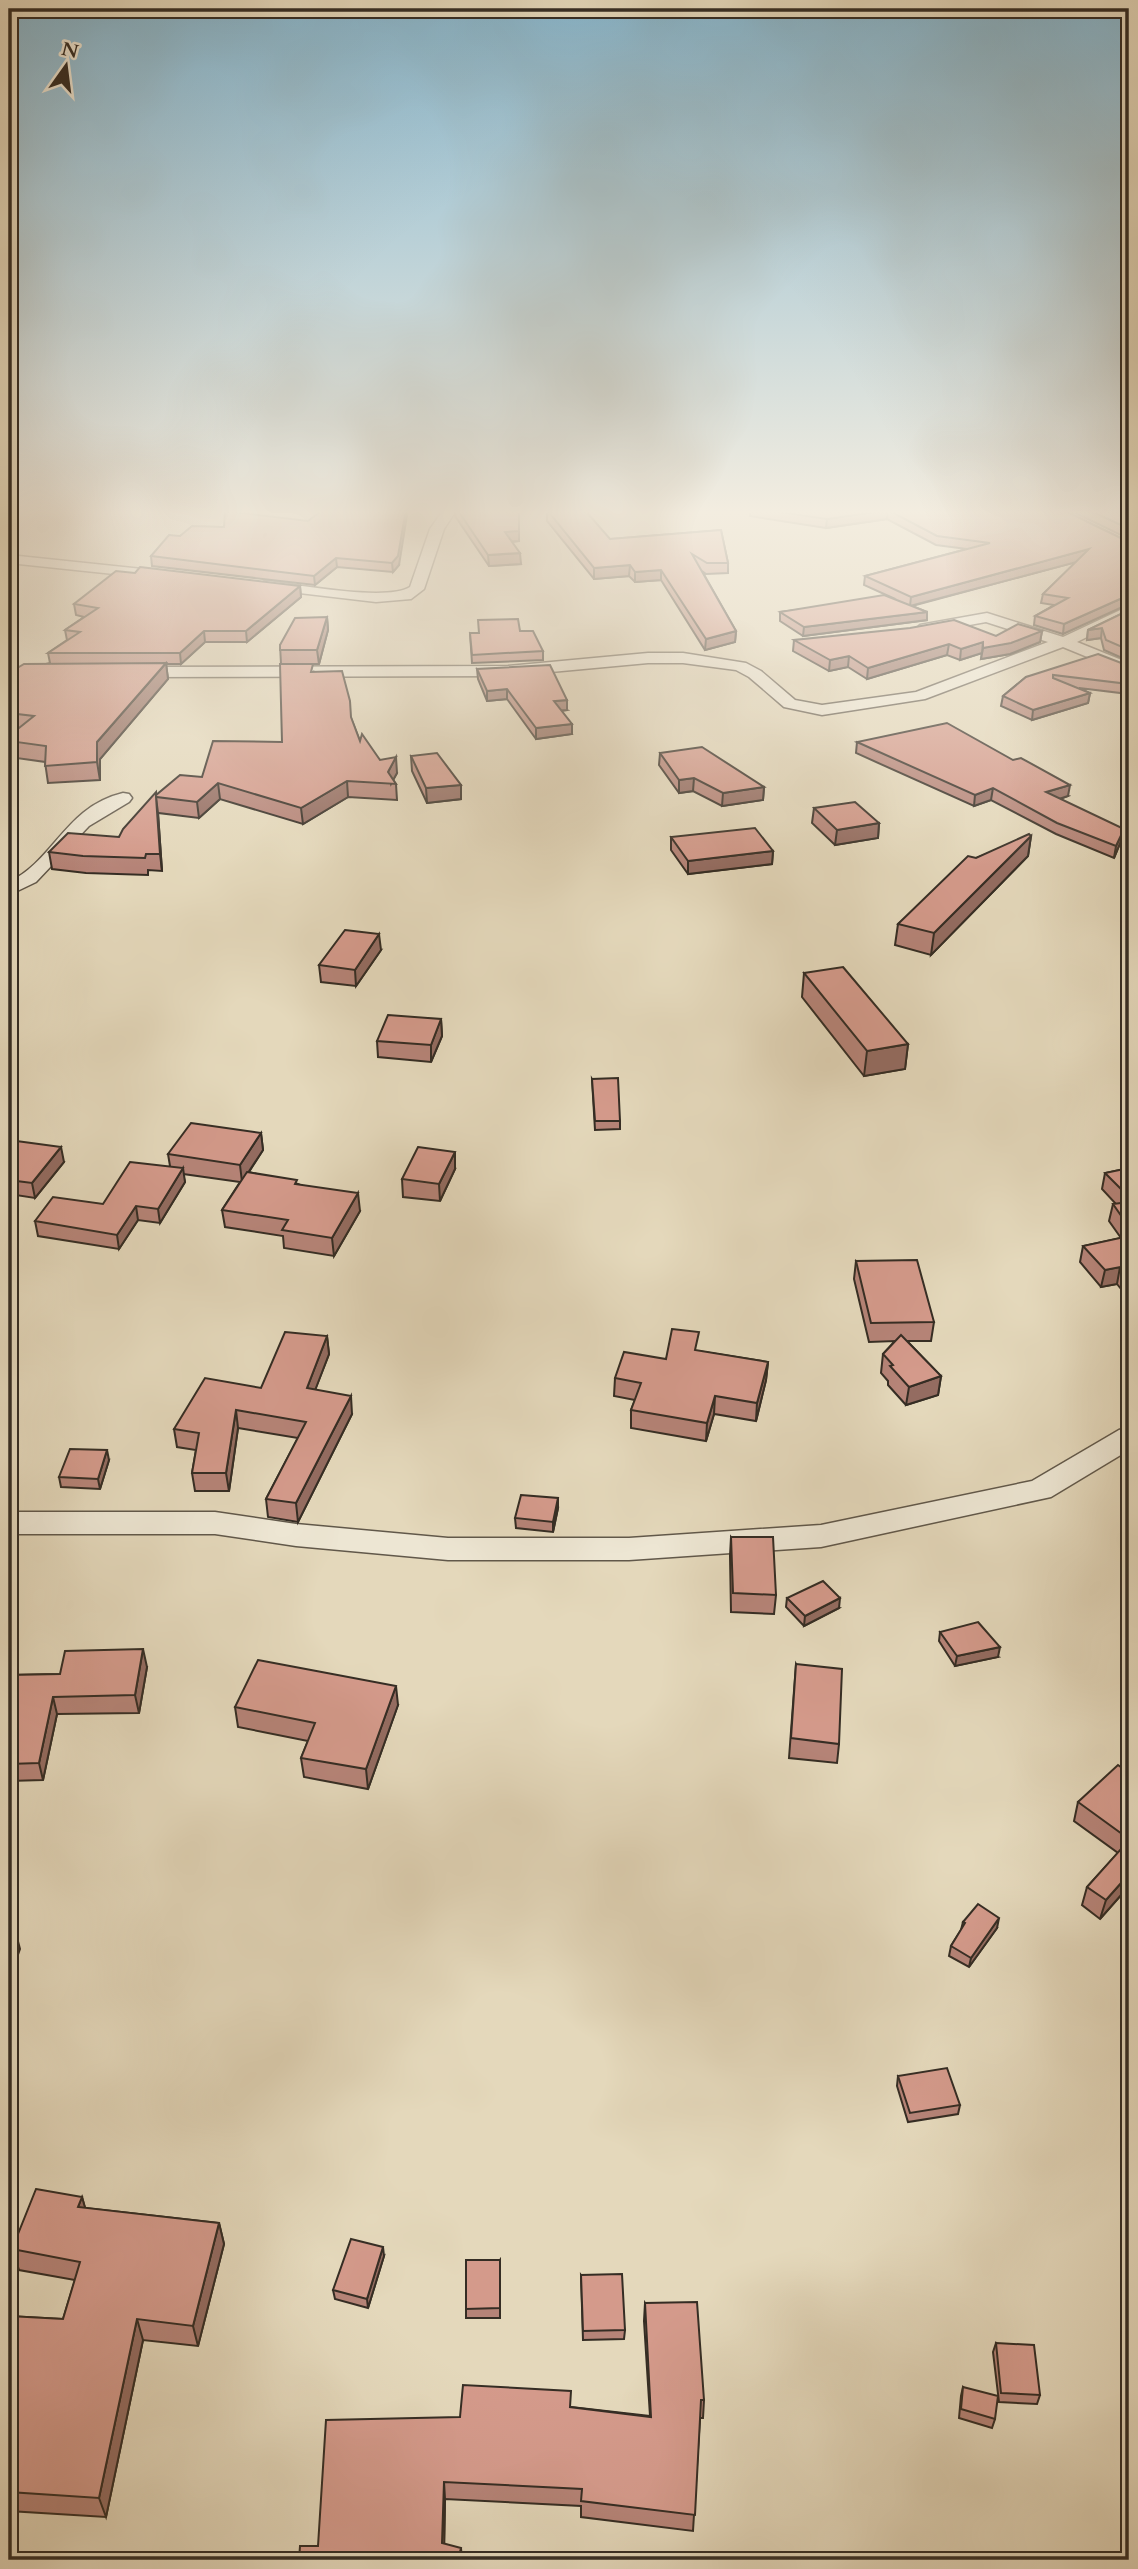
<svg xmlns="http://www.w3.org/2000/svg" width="1138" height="2569" font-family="Cardo,serif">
<rect width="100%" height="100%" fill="#e4d8bb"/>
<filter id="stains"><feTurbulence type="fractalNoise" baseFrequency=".00286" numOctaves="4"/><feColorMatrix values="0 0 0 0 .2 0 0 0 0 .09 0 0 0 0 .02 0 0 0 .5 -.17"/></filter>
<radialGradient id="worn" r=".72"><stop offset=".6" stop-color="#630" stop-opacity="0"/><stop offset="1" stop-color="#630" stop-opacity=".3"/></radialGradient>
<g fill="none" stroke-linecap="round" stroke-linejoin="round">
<g stroke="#61584a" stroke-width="3">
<g id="street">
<path d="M444 509H457L444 529 424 589 411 599 376 602 265 589 258 585 265 581C297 584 386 602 410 587L430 529Z"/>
<polygon points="9,555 171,572 178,576 171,580 9,563"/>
<polygon points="1129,606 1129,616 1077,642 1129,663 1129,674 1063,647 925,699 822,715 784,707 749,677 736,670 683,663 648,663 508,676 133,677 125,672 133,667 508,666 648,653 683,653 746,663 761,671 795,700 822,705 916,692 1048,642 986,622 925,633 920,631 917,628 920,625 987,613 1063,637"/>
<path d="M123 793 129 794 132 798 129 802 89 826 36 882 9 895V882C55 860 65 807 123 793Z"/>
<polygon points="1129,1427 1129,1450 1051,1497 821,1547 629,1560 448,1560 296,1546 215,1534 17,1534 9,1531 9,1515 17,1512 215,1512 296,1524 448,1538 629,1538 821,1525 1032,1481 1119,1430"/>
</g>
</g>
<use href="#street" fill="#ede6d3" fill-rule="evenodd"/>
</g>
<g fill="#b68478" stroke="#352d24" stroke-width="2">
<polygon points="455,509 519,509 519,541 512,542 521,564 489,566 455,516"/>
<polygon points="750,509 1061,509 1129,542 1063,634 1034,625 1035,616 1054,605 1041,603 1043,594 1076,562 912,606 927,612 927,620 803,636 780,621 780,612 893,598 864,585 865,576 967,549 936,545 887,519 826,528 750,516"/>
<polygon points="1067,509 1129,509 1129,539"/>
<polygon points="547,510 610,539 721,530 728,563 728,573 706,574 702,571 736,631 735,642 705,650 661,580 635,582 629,576 594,579 547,521"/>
<polygon points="308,521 399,565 393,572 337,567 315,585 152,566 151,556 180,536 224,527"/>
<polygon points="300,586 301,597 247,642 205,642 181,664 166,664 168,679 100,759 100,780 48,783 45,762 9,757 9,736 15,731 9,730 9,673 50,663 48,653 67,640 65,630 84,617 76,615 74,604"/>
<polygon points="1129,610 1129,661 1104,650 1101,638 1087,640 1088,630"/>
<polygon points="327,617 328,630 319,664 281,664 280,645"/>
<polygon points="1042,631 1040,642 1010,654 981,659 982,653 960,660 947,655 867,679 848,667 829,671 793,651 794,640 996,636"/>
<polygon points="470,633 543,651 543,660 472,663"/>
<polygon points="1129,666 1129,694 1079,688 1090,693 1088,703 1032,720 1001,706 1003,696 1026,677"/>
<polygon points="477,669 567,710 561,711 572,734 536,739 507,699 487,701 478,679"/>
<polygon points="314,672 351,718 360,741 380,760 397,773 393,780 396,784 397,800 348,797 303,824 220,799 199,818 158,813 162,871 148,870 148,875 86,873 52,869 49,852 119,837 156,795 202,777 282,742"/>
<polygon points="857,742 1068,796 1060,799 1121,841 1114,858 1056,834 991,800 974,806 856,753"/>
<polygon points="660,753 764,787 763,800 722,806 693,791 679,793 659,765"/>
<polygon points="411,756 461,785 461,799 427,803 412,771"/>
<polygon points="814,808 879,823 878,838 835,845 812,823"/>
<polygon points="1031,836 1028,856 931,955 895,945 898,924 976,858"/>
<polygon points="671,837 773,851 772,864 688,874 671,850"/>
<polygon points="381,950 356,986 321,982 319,965"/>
<polygon points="804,973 908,1044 905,1069 864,1076 802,997"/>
<polygon points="441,1019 442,1036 431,1062 378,1057 377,1041"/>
<polygon points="592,1079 620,1121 620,1129 595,1130"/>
<polygon points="261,1133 263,1150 249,1172 298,1184 360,1211 334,1256 284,1248 283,1236 225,1227 222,1210 240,1182 183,1174 185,1182 160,1223 138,1220 119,1249 38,1236 35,1221 103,1204 170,1166 168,1154"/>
<polygon points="9,1140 64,1162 35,1198 9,1194"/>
<polygon points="1129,1168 1129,1299 1117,1284 1101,1287 1080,1262 1083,1246 1121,1238 1109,1221 1113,1204 1116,1204 1102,1189 1105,1173"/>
<polygon points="455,1169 440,1201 403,1197 402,1179"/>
<polygon points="856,1261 934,1322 931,1341 907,1341 941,1376 938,1395 906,1405 888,1385 888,1381 881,1373 883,1354 895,1341 869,1342 854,1279"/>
<polygon points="327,1336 329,1354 315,1390 352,1414 298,1522 268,1517 266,1499 298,1438 238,1428 229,1491 195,1491 192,1473 196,1450 177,1447 174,1429 261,1388"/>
<polygon points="698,1351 768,1362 766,1380 756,1421 714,1414 706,1441 631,1428 631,1410 635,1400 614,1396 615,1378 666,1359"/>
<polygon points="109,1460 100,1489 61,1487 59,1477"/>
<polygon points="558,1508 553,1532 516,1528 515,1518"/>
<polygon points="731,1537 776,1595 774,1614 731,1612 730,1556"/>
<polygon points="787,1598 839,1608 804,1626 786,1607"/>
<polygon points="940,1632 998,1657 955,1666 939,1641"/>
<polygon points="796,1664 839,1744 837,1763 789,1758"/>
<polygon points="147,1667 139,1713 57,1714 43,1780 9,1781 9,1675 60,1674"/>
<polygon points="398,1705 368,1789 304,1777 301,1758 308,1741 238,1727 235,1707"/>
<polygon points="1129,1773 1129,1886 1100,1919 1082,1905 1087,1887 1118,1853 1074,1821 1078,1802"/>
<polygon points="963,1922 997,1928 969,1967 949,1956 951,1946 961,1930"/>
<polygon points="898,2076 960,2105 958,2114 908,2122 897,2086"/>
<polygon points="82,2197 85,2208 219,2223 224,2244 198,2346 143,2340 106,2517 9,2511 9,2316 63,2319 75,2280 19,2270 12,2249"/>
<polygon points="384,2256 368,2308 335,2299 333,2290"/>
<polygon points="500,2260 500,2318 466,2318 466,2309"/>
<polygon points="581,2275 625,2330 624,2339 583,2340"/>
<polygon points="645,2303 704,2400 703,2418 700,2418 693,2531 581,2517 581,2506 445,2499 444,2544 318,2546 460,2417 571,2407 650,2416 644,2321"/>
<polygon points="996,2343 1040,2395 1037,2404 999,2402 993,2352"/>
<polygon points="963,2387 995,2419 992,2428 959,2418 961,2396"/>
</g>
<g fill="#946c61" stroke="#352d24" stroke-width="2">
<polygon points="406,509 408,509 399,565 393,572 392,563"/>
<polygon points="519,509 519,541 505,542 505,532"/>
<polygon points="888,510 887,519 826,528 827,519"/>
<polygon points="1089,549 1088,559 910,606 911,597"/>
<polygon points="520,553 521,564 489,566 488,555"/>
<polygon points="336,558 337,567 315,585 314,576"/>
<polygon points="630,565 629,576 594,579 594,568"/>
<polygon points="661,570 661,580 635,582 635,572"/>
<polygon points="300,586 301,597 247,642 246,631"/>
<polygon points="1129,595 1129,604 1063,634 1064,624"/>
<polygon points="927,612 927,620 803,636 804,627"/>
<polygon points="327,617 328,630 319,664 317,650"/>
<polygon points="1102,628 1101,638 1087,640 1088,630"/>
<polygon points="204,631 205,642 181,664 180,653"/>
<polygon points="736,631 735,642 705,650 706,639"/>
<polygon points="1042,631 1040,642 1010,654 981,659 983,648"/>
<polygon points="983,642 982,653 960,660 961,649"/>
<polygon points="949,644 947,655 867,679 868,668"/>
<polygon points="849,656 848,667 829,671 830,660"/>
<polygon points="166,663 168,679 100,759 100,780 97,762 97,742"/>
<polygon points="507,689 507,699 487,701 487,691"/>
<polygon points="1090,693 1088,703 1032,720 1033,710"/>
<polygon points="567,700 567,710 554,711 554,701"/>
<polygon points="572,724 572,734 536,739 536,728"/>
<polygon points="396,757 397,773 391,784 388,772"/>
<polygon points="694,778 693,791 679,793 679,780"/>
<polygon points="347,781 348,797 303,824 301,808"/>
<polygon points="218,783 220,799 199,818 197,802"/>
<polygon points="461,785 461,799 427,803 426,788"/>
<polygon points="1070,785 1068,796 1044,804 1046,792"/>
<polygon points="764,787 763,800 722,806 723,793"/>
<polygon points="993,788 991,800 974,806 975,795"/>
<polygon points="156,797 158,813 162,871 160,854"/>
<polygon points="879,823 878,838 835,845 837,830"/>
<polygon points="1124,829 1121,841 1114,858 1116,846"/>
<polygon points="1031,836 1028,856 931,955 934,933"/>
<polygon points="773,851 772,864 688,874 688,861"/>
<polygon points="379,934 381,950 356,986 355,970"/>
<polygon points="441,1019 442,1036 431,1062 431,1045"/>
<polygon points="908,1044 905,1069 864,1076 867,1051"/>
<polygon points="261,1133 263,1150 242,1182 240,1165"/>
<polygon points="61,1147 64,1162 35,1198 32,1183"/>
<polygon points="455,1152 455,1169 440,1201 439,1184"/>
<polygon points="183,1168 185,1182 160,1223 158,1209"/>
<polygon points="358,1193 360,1211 334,1256 332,1238"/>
<polygon points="136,1206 138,1220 119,1249 117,1235"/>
<polygon points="1120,1267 1117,1284 1101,1287 1105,1270"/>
<polygon points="327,1336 329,1354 309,1406 307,1388"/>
<polygon points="768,1362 766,1380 756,1421 757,1403"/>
<polygon points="941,1376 938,1395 906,1405 909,1387"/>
<polygon points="351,1396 352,1414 298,1522 296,1503"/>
<polygon points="715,1396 714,1414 706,1441 707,1423"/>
<polygon points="236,1410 238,1428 229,1491 226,1473"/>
<polygon points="107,1450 109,1460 100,1489 98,1479"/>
<polygon points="558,1498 558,1508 553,1532 553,1522"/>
<polygon points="840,1598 839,1608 804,1626 805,1616"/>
<polygon points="1000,1647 998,1657 955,1666 957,1656"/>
<polygon points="143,1649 147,1667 139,1713 135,1695"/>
<polygon points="396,1686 398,1705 368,1789 366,1769"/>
<polygon points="53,1697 57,1714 43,1780 39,1763"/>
<polygon points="1129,1874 1129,1886 1100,1919 1106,1900"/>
<polygon points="999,1918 997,1928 969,1967 971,1958"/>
<polygon points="15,1930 20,1949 9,1980 9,1947"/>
<polygon points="82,2197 88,2218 78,2207"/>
<polygon points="219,2223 224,2244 198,2346 193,2326"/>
<polygon points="383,2247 384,2256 368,2308 367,2299"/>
<polygon points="137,2319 143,2340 106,2517 99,2498"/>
<polygon points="444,2482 445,2499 444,2560 442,2543"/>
<polygon points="461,2548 462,2560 458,2560"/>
</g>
<g fill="#d49a8b" stroke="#352d24" stroke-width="2">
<polygon points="324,509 406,509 398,556 392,563 336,558 314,576 151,556 169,535 180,536 192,526 224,527 225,511 308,521"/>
<polygon points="457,509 519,509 519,531 505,532 520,553 488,555"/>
<polygon points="571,509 584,509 610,539 721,530 728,563 707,563 692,554 736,631 706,639 661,570 635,572 630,565 594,568 547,510"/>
<polygon points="759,509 1061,509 1129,542 1129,595 1064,624 1035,616 1068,598 1043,594 1089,549 911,597 865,576 990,543 937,536 888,510 827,519"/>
<polygon points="1087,509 1129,509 1129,529"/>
<polygon points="140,567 300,586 246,631 204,631 180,653 48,653 80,632 65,630 98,608 74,604 116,571 135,573"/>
<polygon points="884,595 927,612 804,627 780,612"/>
<polygon points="1129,610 1129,650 1106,640 1102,628 1088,630"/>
<polygon points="327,617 317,650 280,650 280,645 295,618"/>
<polygon points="518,619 520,631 533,631 543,651 472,655 470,633 479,633 478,620"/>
<polygon points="954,620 996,636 1018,624 1042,631 1011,643 983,648 983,642 961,649 949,644 868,668 849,656 830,660 794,640 910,628"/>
<polygon points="1098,654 1129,666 1129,684 1053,675 1053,678 1090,693 1033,710 1003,696 1026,677"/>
<polygon points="166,663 97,742 97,762 45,766 46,746 9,741 9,736 34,716 9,713 9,673 24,664"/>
<polygon points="280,664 313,664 311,672 342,671 350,701 351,717 360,741 362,734 380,760 396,757 388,772 396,784 347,781 301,808 218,783 197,802 156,797 160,854 146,854 145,858 83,856 49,852 68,833 119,837 123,829 156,792 156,795 180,775 202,777 213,741 282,742"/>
<polygon points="550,665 567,700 554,701 572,724 536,728 507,689 487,691 477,669"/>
<polygon points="947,723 1013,760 1021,758 1070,785 1046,792 1124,829 1116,846 1057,823 993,788 975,795 857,742"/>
<polygon points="702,747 764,787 723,793 694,778 679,780 660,753"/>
<polygon points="437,753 461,785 426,788 411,756"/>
<polygon points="855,802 879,823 837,830 814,808"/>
<polygon points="755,828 773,851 688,861 671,837"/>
<polygon points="1029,834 1031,836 934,933 898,924 968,856 976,858"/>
<polygon points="345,930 379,934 355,970 319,965"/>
<polygon points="843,967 908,1044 867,1051 804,973"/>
<polygon points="388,1015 441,1019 431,1045 377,1041"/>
<polygon points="618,1078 620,1121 595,1121 592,1079"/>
<polygon points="191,1123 261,1133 240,1165 168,1154"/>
<polygon points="9,1140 61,1147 32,1183 9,1180"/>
<polygon points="418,1147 455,1152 439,1184 402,1179"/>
<polygon points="130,1162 183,1168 158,1209 136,1206 117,1235 35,1221 53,1197 103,1204"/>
<polygon points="1129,1168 1129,1197 1105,1173"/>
<polygon points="247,1172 297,1180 295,1184 358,1193 332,1238 282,1230 288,1220 222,1210"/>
<polygon points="1129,1202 1129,1227 1113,1204"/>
<polygon points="1129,1236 1129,1278 1120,1267 1105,1270 1083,1246"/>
<polygon points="917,1260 934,1322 871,1323 856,1261"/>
<polygon points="672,1329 699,1332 695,1350 768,1362 757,1403 715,1396 707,1423 631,1410 641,1383 615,1378 624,1352 666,1359"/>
<polygon points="285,1332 327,1336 307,1388 351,1396 296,1503 266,1499 306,1422 236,1410 226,1473 192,1473 199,1433 174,1429 205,1378 261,1388"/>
<polygon points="901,1335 941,1376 909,1387 890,1366 893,1365 883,1354"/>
<polygon points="70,1449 107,1450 98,1479 59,1477"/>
<polygon points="521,1495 558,1498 553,1522 515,1518"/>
<polygon points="731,1537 773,1537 776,1595 733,1593"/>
<polygon points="823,1581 840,1598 805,1616 787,1598"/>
<polygon points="978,1622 1000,1647 957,1656 940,1632"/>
<polygon points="143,1649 135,1695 53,1697 39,1763 9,1764 9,1722 13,1701 9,1702 9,1675 60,1674 65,1651"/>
<polygon points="258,1660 396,1686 366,1769 301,1758 315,1723 235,1707"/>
<polygon points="796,1664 842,1669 839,1744 791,1738"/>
<polygon points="1118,1765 1129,1773 1129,1839 1078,1802"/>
<polygon points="1129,1840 1129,1874 1106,1900 1087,1887"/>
<polygon points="978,1904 999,1918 971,1958 951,1946 965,1923 963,1922"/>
<polygon points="9,1929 15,1930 9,1947"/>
<polygon points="947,2068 960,2105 910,2113 898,2076"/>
<polygon points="36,2189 82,2197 78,2207 219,2223 193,2326 137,2319 99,2498 9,2492 9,2316 63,2319 80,2262 12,2249"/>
<polygon points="351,2239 383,2247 367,2299 333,2290"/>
<polygon points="466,2260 500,2260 500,2308 466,2309"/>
<polygon points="622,2274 625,2330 583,2331 581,2275"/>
<polygon points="697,2302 704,2400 701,2400 695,2515 581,2501 582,2489 444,2482 442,2543 461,2548 458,2560 299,2560 300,2546 318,2546 326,2420 460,2417 463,2385 571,2391 570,2407 651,2417 645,2303"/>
<polygon points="996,2343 1034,2345 1040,2395 1001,2393"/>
<polygon points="963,2387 998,2396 995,2419 961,2409"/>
</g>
<linearGradient id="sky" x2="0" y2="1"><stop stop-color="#87b7cf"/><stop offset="0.59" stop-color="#f3ede0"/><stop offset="1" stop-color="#f3ede0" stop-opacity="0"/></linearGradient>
<rect width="1138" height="868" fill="url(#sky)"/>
<rect width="1138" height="2569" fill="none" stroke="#e4d8bb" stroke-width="35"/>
<rect x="10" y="10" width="1117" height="2548" fill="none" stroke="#352d24" stroke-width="3.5"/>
<rect x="18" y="18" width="1103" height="2534" fill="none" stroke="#352d24" stroke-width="2"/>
<g transform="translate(66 66) rotate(14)" stroke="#ede6d3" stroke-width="5" paint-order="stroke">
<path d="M0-5L12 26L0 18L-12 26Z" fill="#352d24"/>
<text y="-10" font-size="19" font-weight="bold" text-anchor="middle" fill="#352d24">N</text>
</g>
<rect width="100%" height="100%" filter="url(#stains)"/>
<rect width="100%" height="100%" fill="url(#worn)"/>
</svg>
